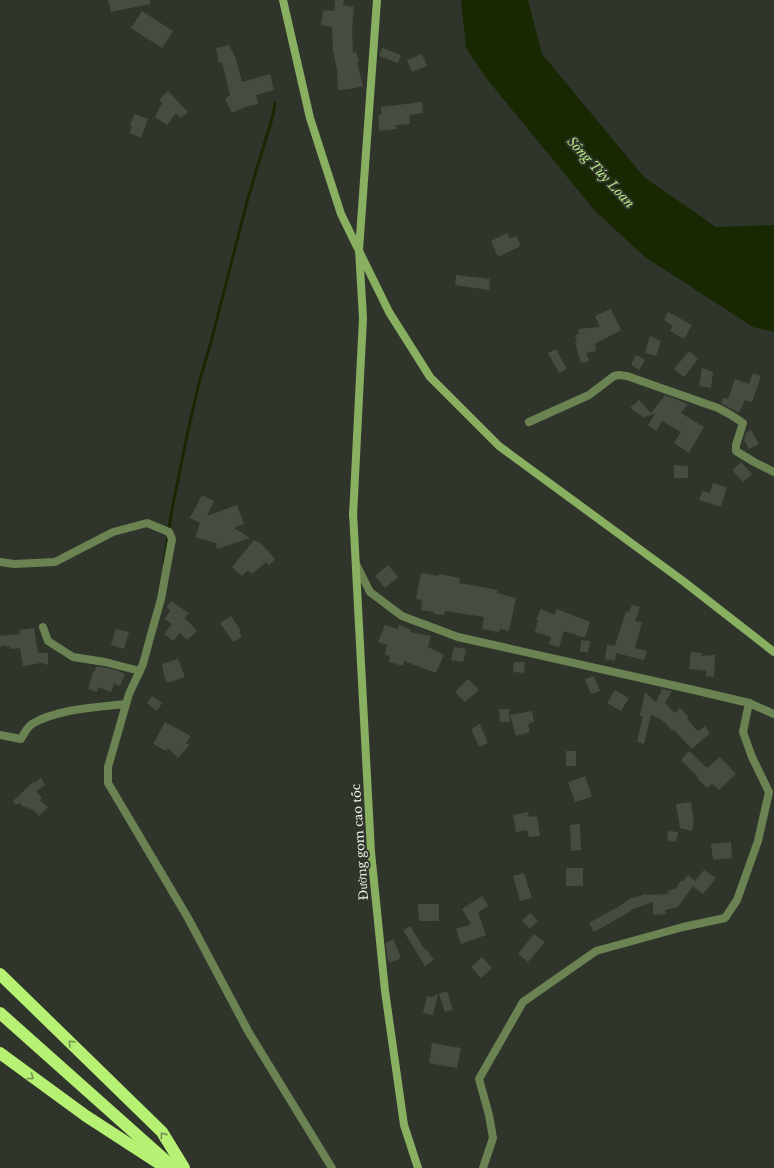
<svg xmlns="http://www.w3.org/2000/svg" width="774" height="1168" font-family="'Libre Baskerville',serif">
<rect width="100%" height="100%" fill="#30352b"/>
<polygon fill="#182802" points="461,0 528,0 542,54 644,177 716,227 774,225 774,332 753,327 645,257 595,211 486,78 466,48"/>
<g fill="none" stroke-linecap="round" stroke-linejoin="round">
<polyline stroke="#182802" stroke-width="3" points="164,563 172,509 188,431 199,383 211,342 248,198 273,115 275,103"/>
</g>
<g fill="#474c42">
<polygon points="108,0 150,0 150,4 111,12"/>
<polygon points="335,0 344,0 343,5 354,7 352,30 353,53 356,52 359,61 357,62 363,86 350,89 338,90 337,75 338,75 333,50 332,27 321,25 323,10 334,11"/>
<polygon points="142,11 173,31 162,48 131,28"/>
<polygon points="229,45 236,59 242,82 270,74 274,90 256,95 258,104 245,107 232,113 225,99 230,95 222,62 219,63 216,48"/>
<polygon points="382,48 401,55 398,63 379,56"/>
<polygon points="422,54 427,66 412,72 407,60"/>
<polygon points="168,91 188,112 180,118 176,113 167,125 155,117 162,103 159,100"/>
<polygon points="422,102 423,113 409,115 410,124 396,125 397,129 379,131 378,115 381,115 381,107"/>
<polygon points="134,114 148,119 141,138 129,133 132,127 130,126"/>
<polygon points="507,233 510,238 516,236 521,246 498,257 491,241"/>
<polygon points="456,275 490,279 489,290 455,285"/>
<polygon points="611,309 621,330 595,344 596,351 586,353 589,361 581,363 575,343 577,343 575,335 579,334 578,329 600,327 595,316"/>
<polygon points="668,312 692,325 684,339 670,331 673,326 664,320"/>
<polygon points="650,336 661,341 656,356 645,353"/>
<polygon points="556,349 567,369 559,373 548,353"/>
<polygon points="689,351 698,359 684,377 674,369"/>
<polygon points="636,355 645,360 639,370 631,365"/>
<polygon points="702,368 713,372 711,388 699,386"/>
<polygon points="753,373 761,376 752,402 745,400 739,413 721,403 723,398 728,399 735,379 749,384"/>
<polygon points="665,395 688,404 681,413 704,427 689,453 674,443 681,432 662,421 656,431 648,425 655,414 643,417 630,408 639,400 651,413"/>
<polygon points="751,430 759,444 749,449 744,440 746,433"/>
<polygon points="741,462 752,474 743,482 732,470"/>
<polygon points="674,465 688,466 688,478 674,478"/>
<polygon points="713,483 727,487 721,507 699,500 702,491 710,493"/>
<polygon points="202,495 214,501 207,516 237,505 244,524 234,528 250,538 217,549 216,543 195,537 200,523 190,518"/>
<polygon points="254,540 259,543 260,542 275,559 269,565 266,562 252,574 248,570 242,576 232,567"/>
<polygon points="388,565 398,577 385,588 375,576"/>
<polygon points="421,573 439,576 439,574 460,578 459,583 498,590 497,593 516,598 509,631 500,629 499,632 482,629 484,617 445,611 444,615 434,614 434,612 421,610 422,600 416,599"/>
<polygon points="171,601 189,613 185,618 197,631 187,640 180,633 173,641 164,634 172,624 164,619 170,611 167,607"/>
<polygon points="632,605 640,607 635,621 642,622 635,648 647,651 644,660 616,653 615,661 605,659 607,645 615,646 626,611 629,612"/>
<polygon points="541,609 554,615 557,609 590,622 585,638 564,631 559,647 549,644 551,637 535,632 538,620 536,619"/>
<polygon points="231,616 241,631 239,632 242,637 233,642 220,623"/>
<polygon points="385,625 398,629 399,625 411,630 410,632 431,636 428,647 444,655 436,673 404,661 403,666 389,662 390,656 385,655 387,645 378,642"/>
<polygon points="34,628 38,653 48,653 48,665 41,663 23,666 20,648 11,649 10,646 7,647 6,645 0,646 0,636 20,634 19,630"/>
<polygon points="116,629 129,632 124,649 111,645"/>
<polygon points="581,640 590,641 588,653 580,651"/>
<polygon points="454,647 466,649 463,662 451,660"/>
<polygon points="691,652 702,653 701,656 715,655 714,677 706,676 706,671 689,669"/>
<polygon points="178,659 185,677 167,683 164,675 162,664"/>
<polygon points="514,662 525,662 524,673 513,672"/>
<polygon points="97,666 116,670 125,674 120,686 114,684 111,692 98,687 97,692 88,689 93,672 94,672"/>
<polygon points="594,676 600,691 591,694 585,679"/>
<polygon points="468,679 479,690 465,702 455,692"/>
<polygon points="662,689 672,691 665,703 675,713 680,708 689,717 687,719 698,731 705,726 710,733 692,749 674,730 673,731 662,720 651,715 644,744 637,742 643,716 640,716 645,692 656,702"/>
<polygon points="615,690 629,698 621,711 607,703"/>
<polygon points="152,696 162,703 157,711 147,703"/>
<polygon points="499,709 509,709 510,722 500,722"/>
<polygon points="532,711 534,722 528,724 530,732 516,736 510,715"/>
<polygon points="165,722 191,736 186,743 189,745 186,749 178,758 168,748 166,751 153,744"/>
<polygon points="480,724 488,743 479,747 471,729"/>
<rect x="566" y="751" width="10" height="15"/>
<polygon points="689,751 707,768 720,757 736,774 719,790 712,784 707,788 697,778 698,777 681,760"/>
<polygon points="585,776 592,797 575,802 568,782"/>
<polygon points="41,778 45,785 36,791 42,798 40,800 48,807 39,816 31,808 30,810 26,806 25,808 19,803 16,805 13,801 33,782 34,783"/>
<polygon points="691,802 694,821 692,831 680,828 676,804"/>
<polygon points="528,812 529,817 537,816 540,836 529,837 527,830 516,832 513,815"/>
<polygon points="580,824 581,850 571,851 570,825"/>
<polygon points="668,831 678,832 676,842 667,840"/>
<polygon points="731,842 732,858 713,860 711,844"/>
<rect x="566" y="868" width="17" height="18"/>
<polygon points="704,870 716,878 703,894 693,886 678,907 665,910 666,914 653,915 653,902 630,910 631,911 594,932 589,923 614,909 615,909 629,899 646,894 646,895 668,894 667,891 675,889 681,881 682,882 688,875 695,881"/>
<polygon points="524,873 532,898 520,901 513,876"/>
<polygon points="482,896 488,906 478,912 486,935 461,944 456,929 471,924 462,909"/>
<polygon points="418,904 439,904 439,921 419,921"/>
<polygon points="530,913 538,921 530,929 522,921"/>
<polygon points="410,926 425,950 426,949 434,960 425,966 403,930"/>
<polygon points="534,934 545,942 528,962 518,954"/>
<polygon points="393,939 401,958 390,963 387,958 386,943"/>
<polygon points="482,957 492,968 481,978 471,967"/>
<polygon points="447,991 453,1010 445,1012 439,994"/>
<polygon points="438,994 433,1015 423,1013 427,996 431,997"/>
<polygon points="432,1043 461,1048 457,1068 429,1063"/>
</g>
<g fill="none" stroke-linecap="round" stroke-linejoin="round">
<g stroke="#6b8352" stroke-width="8">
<polyline points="529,422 589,395 614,376 619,375 627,376 718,408 731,415 743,423 736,445 736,451 754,462 774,472"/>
<polyline points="0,562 14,564 55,562 113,532 147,523 169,532 172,539 161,599 150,638 143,664 129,694 108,767 108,783 188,918 248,1031 332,1168"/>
<polyline points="356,564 370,592 402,616 458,637 694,690 749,703 774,714"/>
<polyline points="43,627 48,641 73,657 105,662 140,671"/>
<path d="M0 735 21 739C24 734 27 727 32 724 56 709 98 707 126 704"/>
<polyline points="483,1168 493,1138 489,1115 479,1079 523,1002 596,951 683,927 725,918 737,900 758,841 769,792 752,757 743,732 749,703"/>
</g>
<g stroke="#89af61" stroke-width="8">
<polyline points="283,0 310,118 341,214 389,312 430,377 499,446 683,581 774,652"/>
<polyline points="353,512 371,852 385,991 404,1125 418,1168"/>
<polyline points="353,516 363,318 359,250 377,0"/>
</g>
<g stroke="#b6f173" stroke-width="12">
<polyline points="0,974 162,1132 184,1168"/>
<polyline points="0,1013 174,1168"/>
<polyline points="0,1053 86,1116 160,1164"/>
</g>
</g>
<defs><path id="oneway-chevron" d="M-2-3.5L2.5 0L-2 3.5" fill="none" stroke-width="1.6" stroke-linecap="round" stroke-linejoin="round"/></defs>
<g stroke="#73934f">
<use href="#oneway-chevron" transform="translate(71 1043) rotate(-136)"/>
<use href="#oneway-chevron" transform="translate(31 1077) rotate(36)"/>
<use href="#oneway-chevron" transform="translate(163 1135) rotate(-125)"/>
</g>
<g text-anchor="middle" stroke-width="4" stroke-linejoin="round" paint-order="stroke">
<g font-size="12" fill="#edf1ea" stroke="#30352b">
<text transform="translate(360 842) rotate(-94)" y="4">Đường gom cao tốc</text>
</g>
<g font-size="13" font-style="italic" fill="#b6e682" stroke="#30352b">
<text transform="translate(601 172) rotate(47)" y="5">Sông Túy Loan</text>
</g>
</g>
</svg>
